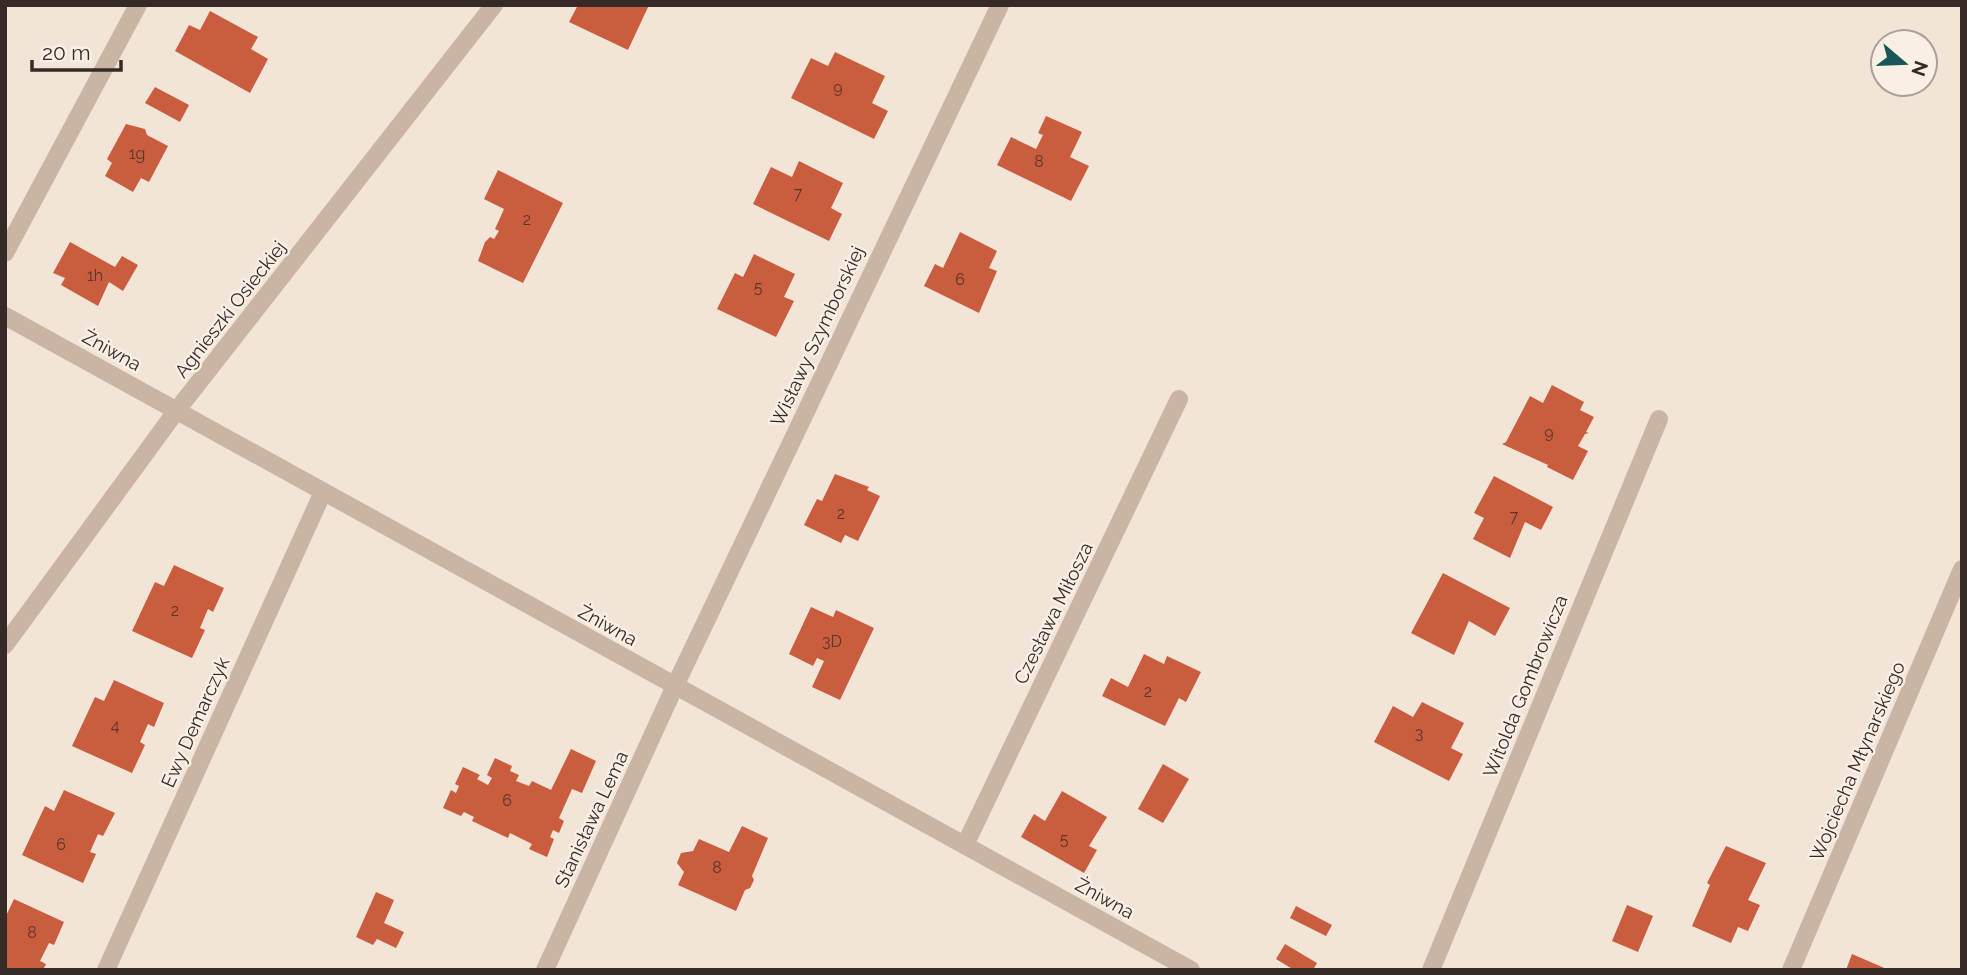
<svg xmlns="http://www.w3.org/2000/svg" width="1967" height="975" font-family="Raleway,sans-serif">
<rect width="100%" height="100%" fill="#f2e5d8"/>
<g fill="#ca5d3e">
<polygon points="578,5 649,5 628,50 569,22"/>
<polygon points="210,11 258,37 251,49 268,59 250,93 175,51 189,25 200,30"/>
<polygon points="835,52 885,76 872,103 888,111 874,139 791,98 811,58 828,66"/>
<polygon points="155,87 189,105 180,122 145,103"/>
<polygon points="1046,116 1082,132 1070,157 1089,166 1071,201 997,165 1011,137 1036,149 1043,135 1038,133"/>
<polygon points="126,124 145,129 147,135 168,146 149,182 141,178 133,192 105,176 112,163 107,159"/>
<polygon points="799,161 843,183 831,208 842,214 829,241 753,204 771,167 792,177"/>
<polygon points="498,170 563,203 523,283 478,261 485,242 490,237 494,239 499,231 495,229 504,209 484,199"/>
<polygon points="960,232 997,251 989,268 997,271 979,313 924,286 935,264 943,268"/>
<polygon points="70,242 115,267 122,256 138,265 123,291 109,282 98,306 61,285 65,278 53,273"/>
<polygon points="754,254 795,274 784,297 794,301 776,337 717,309 735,273 743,277"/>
<polygon points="1552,385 1584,402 1580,410 1594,417 1586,432 1589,433 1585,434 1578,446 1588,451 1573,480 1547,467 1548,465 1502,444 1506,442 1530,396 1543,403"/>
<polygon points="835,474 869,487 867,490 880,496 858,541 845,535 841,543 804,525 817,499 822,501"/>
<polygon points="1494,476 1553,507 1541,530 1525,522 1510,558 1473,539 1484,518 1474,513"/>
<polygon points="174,565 224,588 213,612 208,609 200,628 205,630 192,658 132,631 155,582 164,586"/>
<polygon points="1443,573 1510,608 1495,636 1469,621 1454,655 1411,633"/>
<polygon points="811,607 833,617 836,610 874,628 840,700 812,687 824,661 817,658 813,666 789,654"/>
<polygon points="1144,654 1164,664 1167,656 1201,672 1186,702 1179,698 1165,726 1102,696 1111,678 1128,687"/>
<polygon points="114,680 164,703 154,727 148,724 140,742 145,745 132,773 72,746 95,697 104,701"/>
<polygon points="1422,702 1464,723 1451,748 1463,754 1449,781 1374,742 1393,706 1413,717"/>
<polygon points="571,749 596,761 582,793 572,789 559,818 564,821 559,833 553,830 550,837 554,839 547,857 529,849 532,844 510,833 508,838 472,821 474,817 464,812 461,816 443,808 451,790 456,793 459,786 455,784 463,767 480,775 477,779 488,785 492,778 487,775 495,758 512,766 510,771 519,775 516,781 529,786 532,781 551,790"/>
<polygon points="1163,764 1189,779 1163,823 1138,809"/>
<polygon points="64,790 115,813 103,836 98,834 90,852 96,854 83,883 22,855 45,806 54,811"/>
<polygon points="1062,791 1107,817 1089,846 1097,850 1084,873 1021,837 1034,814 1045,821"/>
<polygon points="742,826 768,838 752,876 754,880 750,888 745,890 736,911 678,885 684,872 677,863 681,853 693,851 699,839 729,852"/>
<polygon points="1726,846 1766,863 1748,900 1760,905 1748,931 1738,927 1731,943 1692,926 1710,885 1707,883"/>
<polygon points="376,892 394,900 384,923 404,932 396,948 377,939 373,945 356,937"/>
<polygon points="14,899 64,922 54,945 49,943 40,961 46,964 43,970 5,970 5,918"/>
<polygon points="1627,905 1653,916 1638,952 1612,941"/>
<polygon points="1296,906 1332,925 1326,936 1290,918"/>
<polygon points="1285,944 1317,963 1313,970 1294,970 1276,959"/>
<polygon points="1852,954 1889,970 1846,970"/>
</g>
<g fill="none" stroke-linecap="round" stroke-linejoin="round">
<g stroke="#cab5a4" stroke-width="18">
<polyline points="5,253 138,5"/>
<polyline points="5,316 1191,970"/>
<polyline points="5,645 177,410 494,5"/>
<polyline points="965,845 1179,399"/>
<polyline points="106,970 323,492"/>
<polyline points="545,970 675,686 1000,5"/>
<polyline points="1431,970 1659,419"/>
<polyline points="1791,970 1962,569"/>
</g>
</g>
<g text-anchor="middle" stroke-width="5" stroke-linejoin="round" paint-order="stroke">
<g font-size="16" fill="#5a372c">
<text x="838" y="93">9</text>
<text x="137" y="159">1g</text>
<text x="1039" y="167">8</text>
<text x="798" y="199">7</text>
<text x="527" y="225">2</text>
<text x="95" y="281">1h</text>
<text x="960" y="285">6</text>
<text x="758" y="293">5</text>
<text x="1549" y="438">9</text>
<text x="841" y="519">2</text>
<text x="1514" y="522">7</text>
<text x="175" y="616">2</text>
<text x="832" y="647">3D</text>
<text x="1148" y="697">2</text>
<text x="115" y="731">4</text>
<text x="1419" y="739">3</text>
<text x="507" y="806">6</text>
<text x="1064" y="845">5</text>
<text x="61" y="850">6</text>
<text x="717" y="873">8</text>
<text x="32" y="938">8</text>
</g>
<g font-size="19" fill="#352a26" stroke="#faefe5">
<text transform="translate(230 309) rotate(-52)" y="7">Agnieszki Osieckiej</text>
<text transform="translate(817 336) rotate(-65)" y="7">Wisławy Szymborskiej</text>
<text transform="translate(112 350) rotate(29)" y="7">Żniwna</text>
<text transform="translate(1053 613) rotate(-64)" y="7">Czesława Miłosza</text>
<text transform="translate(608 625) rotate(29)" y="7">Żniwna</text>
<text transform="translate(1525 686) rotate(-68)" y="7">Witolda Gombrowicza</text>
<text transform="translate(195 722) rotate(-66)" y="7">Ewy Demarczyk</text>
<text transform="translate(1857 761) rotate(-67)" y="7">Wojciecha Młynarskiego</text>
<text transform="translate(591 819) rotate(-65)" y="7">Stanisława Lema</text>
<text transform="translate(1105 898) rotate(29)" y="7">Żniwna</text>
</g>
</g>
<rect width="1967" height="975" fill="none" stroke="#352a26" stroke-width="14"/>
<g transform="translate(1904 63) rotate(109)"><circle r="33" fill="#faefe5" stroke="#aba099" stroke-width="2"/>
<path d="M0-5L12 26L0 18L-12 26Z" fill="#1a5558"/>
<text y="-10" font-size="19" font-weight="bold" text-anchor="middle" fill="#352a26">N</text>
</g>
<path d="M32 60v10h89v-10" fill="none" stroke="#352a26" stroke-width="3.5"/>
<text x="42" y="60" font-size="21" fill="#352a26" stroke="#faefe5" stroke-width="5" paint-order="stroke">20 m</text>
</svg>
